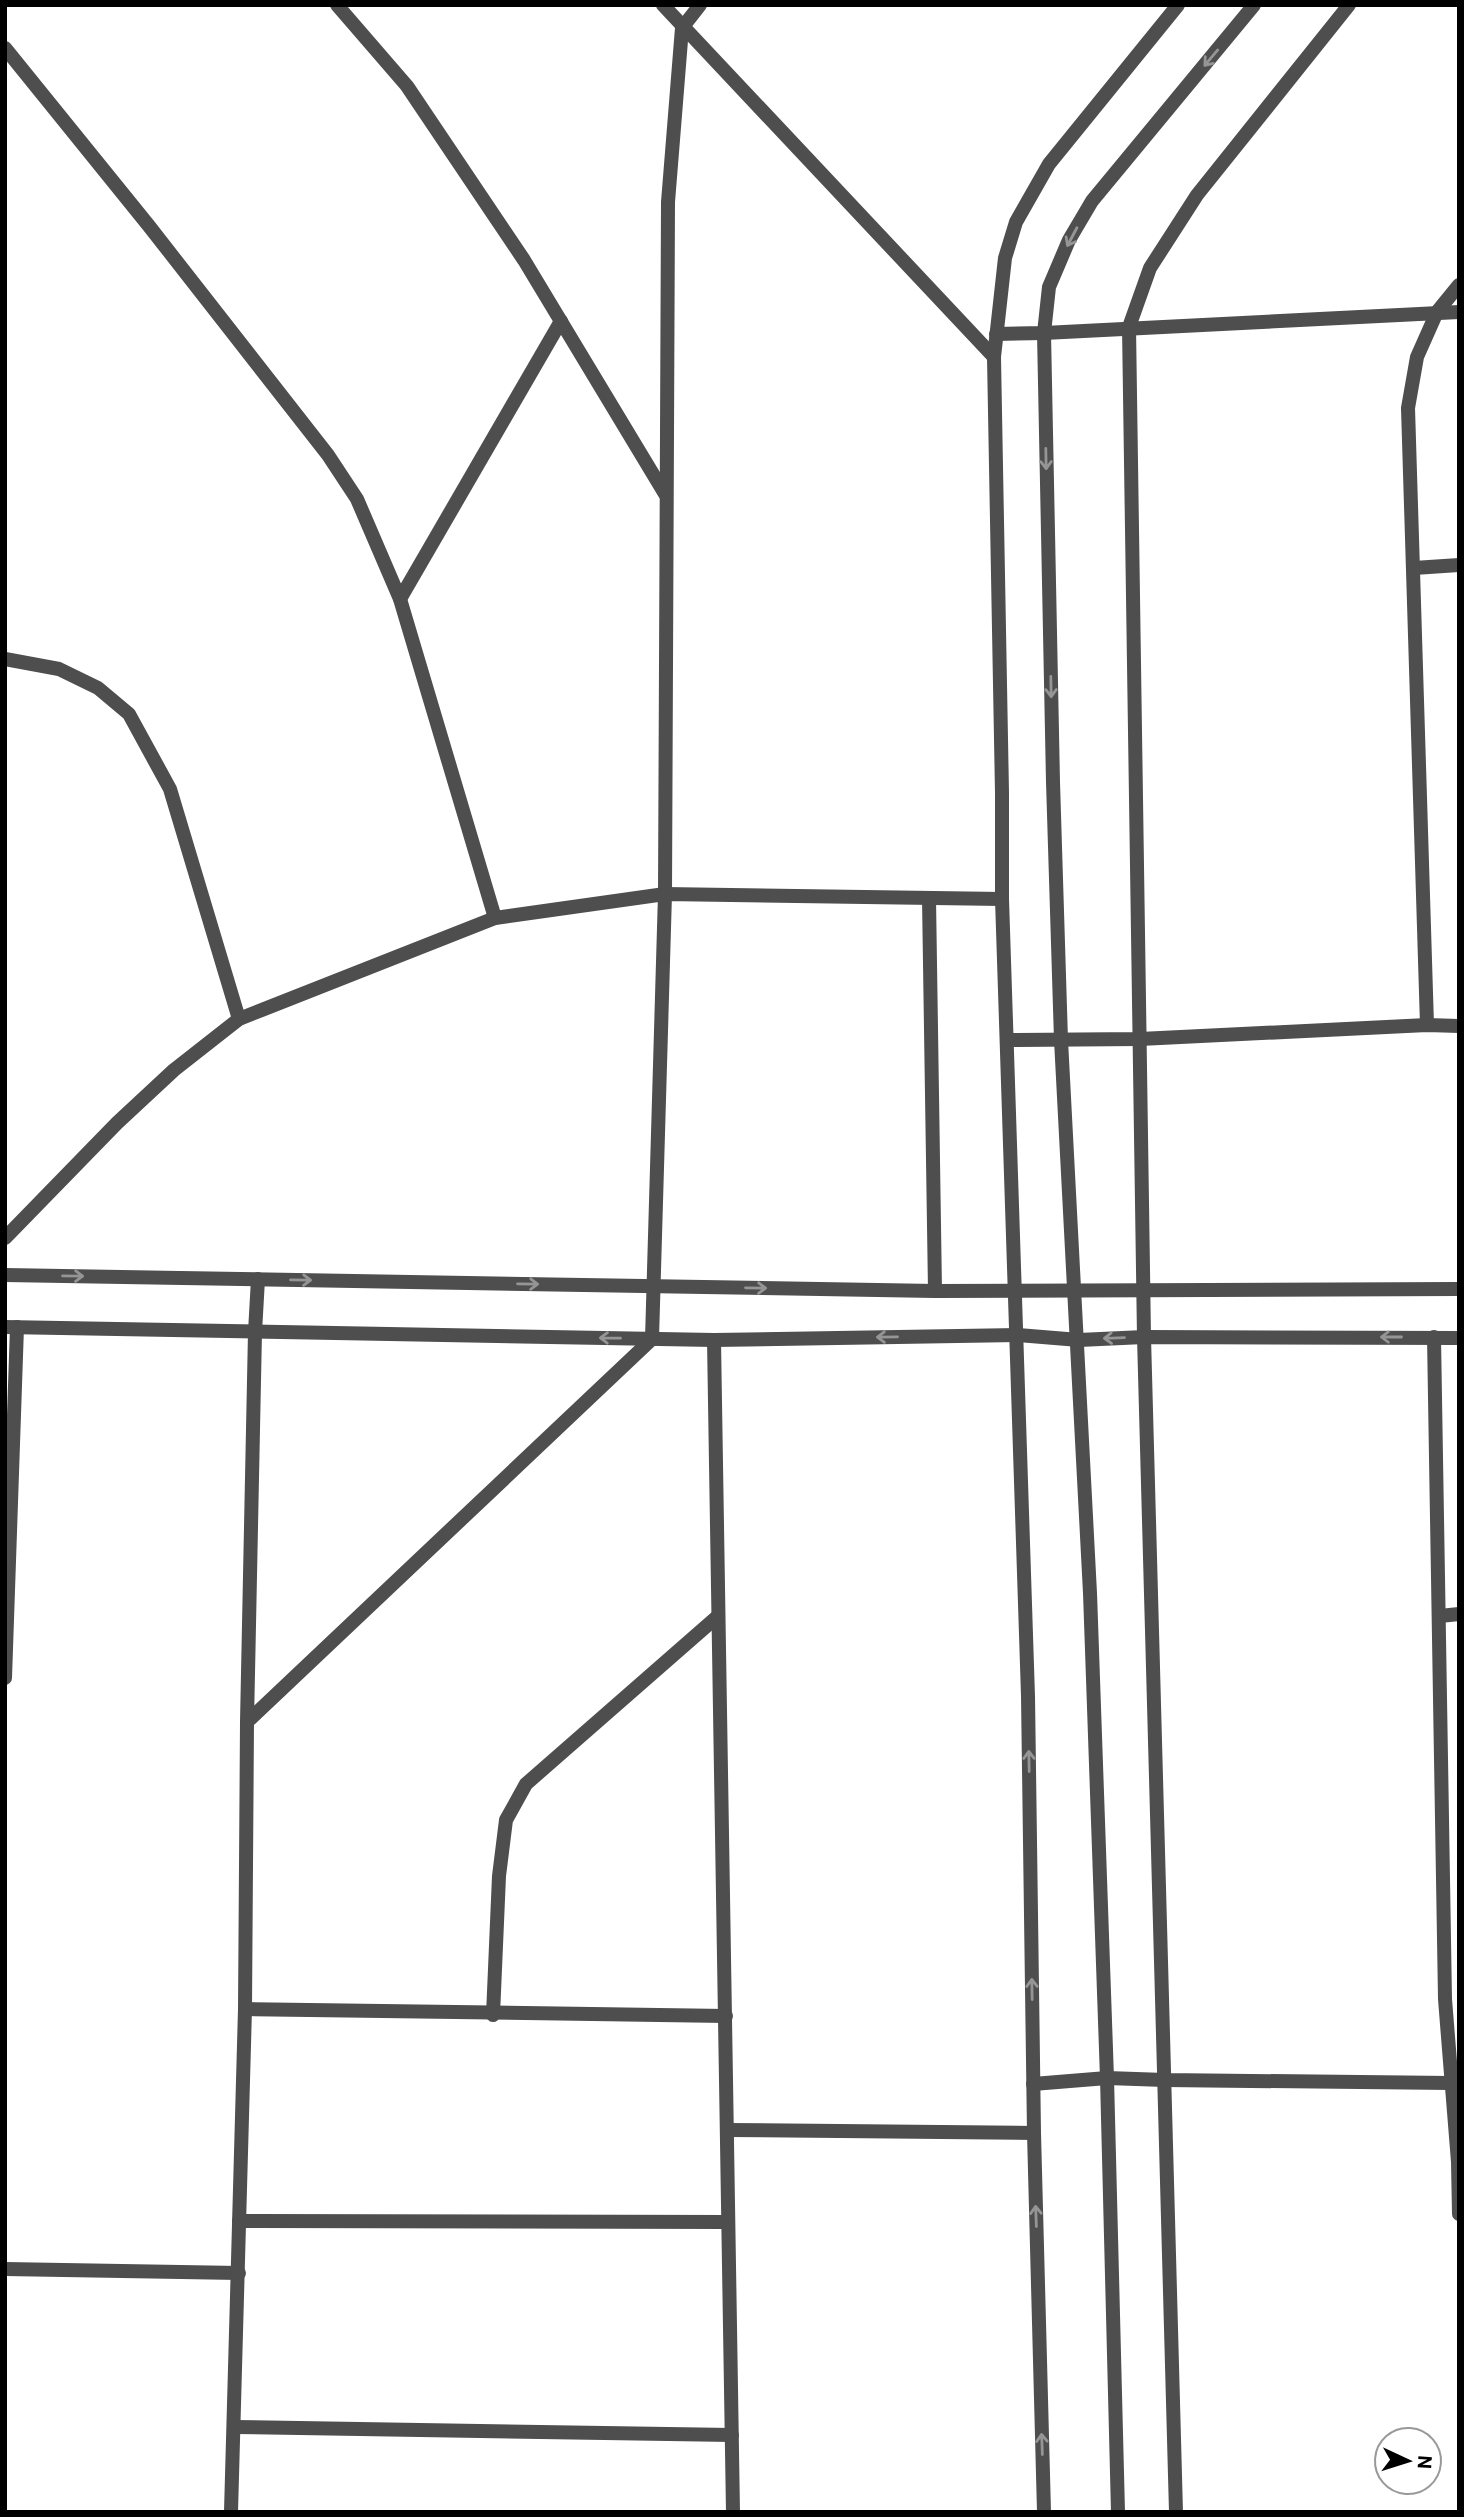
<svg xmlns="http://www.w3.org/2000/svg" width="1464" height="2517" font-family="Roboto,sans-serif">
<rect width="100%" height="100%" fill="#fff"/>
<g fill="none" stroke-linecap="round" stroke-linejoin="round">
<g stroke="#4e4e4e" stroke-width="14">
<polyline points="337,5 407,86 524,260 665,494"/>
<polyline points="663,5 994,357"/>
<polyline points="5,48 149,226 328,455 357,499 400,599 495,918"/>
<polyline points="996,334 1044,333 1459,312"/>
<polyline points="1414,568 1459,565"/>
<polyline points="400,599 561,321"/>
<polyline points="5,659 59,669 98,688 129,714 170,789 239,1019"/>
<polyline points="929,898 935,1291"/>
<polyline points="1427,1025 1408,408 1417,357 1437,312 1459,285"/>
<polyline points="1007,1040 1140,1039 1427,1025 1459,1026"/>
<polyline points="5,1238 117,1123 174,1070 239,1019 495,918 665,894 1002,899"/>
<polyline points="1434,1337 1445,1999 1458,2162 1459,2214"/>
<polyline points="714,1340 733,2512"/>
<polyline points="1440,1616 1459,1614"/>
<polyline points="5,1678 17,1327"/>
<polyline points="247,1722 652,1339 665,894 668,202 682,28 700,5"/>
<polyline points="245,2009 726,2016"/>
<polyline points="493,2015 499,1876 506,1820 526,1784 718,1616"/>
<polyline points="1033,2084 1107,2078 1165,2080 1450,2083"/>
<polyline points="727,2130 1034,2133"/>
<polyline points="239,2221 728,2222"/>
<polyline points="5,2269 239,2273"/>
<polyline points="234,2427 732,2435"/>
<polyline points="231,2512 245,2009 247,1722 255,1332 258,1279"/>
<polyline points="1176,2512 1144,1337 1129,327 1150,268 1197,195 1349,5"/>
</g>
<g stroke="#4e4e4e" stroke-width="14">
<polyline points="5,1275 935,1291 1459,1289"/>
<polyline points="5,1327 714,1340 1018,1335 1079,1340 1144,1337 1459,1338"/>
<polyline points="1044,2512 1034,2133 1028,1696 1002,899 1002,793 994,357 1005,258 1016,222 1049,164 1178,5"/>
<polyline points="1118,2512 1107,2078 1090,1593 1061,1040 1053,782 1044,333 1049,287 1069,240 1092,201 1254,5"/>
</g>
</g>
<defs><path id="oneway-shaft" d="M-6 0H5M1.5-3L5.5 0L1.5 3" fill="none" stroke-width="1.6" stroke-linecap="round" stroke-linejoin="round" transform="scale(1.75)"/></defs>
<g stroke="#959595">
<use href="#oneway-shaft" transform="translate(1211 58) rotate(130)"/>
<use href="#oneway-shaft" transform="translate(1072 237) rotate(118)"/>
<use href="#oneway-shaft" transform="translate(1046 459) rotate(89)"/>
<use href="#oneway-shaft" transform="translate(1051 687) rotate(89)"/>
<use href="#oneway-shaft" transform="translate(73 1276) rotate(1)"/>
<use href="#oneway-shaft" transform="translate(301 1280) rotate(1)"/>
<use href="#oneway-shaft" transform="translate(528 1284) rotate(1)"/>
<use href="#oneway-shaft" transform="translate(756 1288) rotate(1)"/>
<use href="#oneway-shaft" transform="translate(887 1337) rotate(179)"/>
<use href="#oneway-shaft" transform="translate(1391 1337) rotate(-180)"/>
<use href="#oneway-shaft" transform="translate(610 1338) rotate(-179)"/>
<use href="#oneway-shaft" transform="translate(1114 1338) rotate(178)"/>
<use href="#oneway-shaft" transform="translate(1029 1761) rotate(-91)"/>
<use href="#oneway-shaft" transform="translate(1032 1989) rotate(-91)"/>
<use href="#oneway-shaft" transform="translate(1036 2216) rotate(-92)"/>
<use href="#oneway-shaft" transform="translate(1042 2444) rotate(-92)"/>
</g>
<rect width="1464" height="2517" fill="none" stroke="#000000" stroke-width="14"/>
<g transform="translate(1408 2461) rotate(94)"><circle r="33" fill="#ffffff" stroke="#999999" stroke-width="2"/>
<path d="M0-5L12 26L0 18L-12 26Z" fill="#000000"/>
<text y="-10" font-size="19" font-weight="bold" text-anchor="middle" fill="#000000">N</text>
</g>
</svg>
